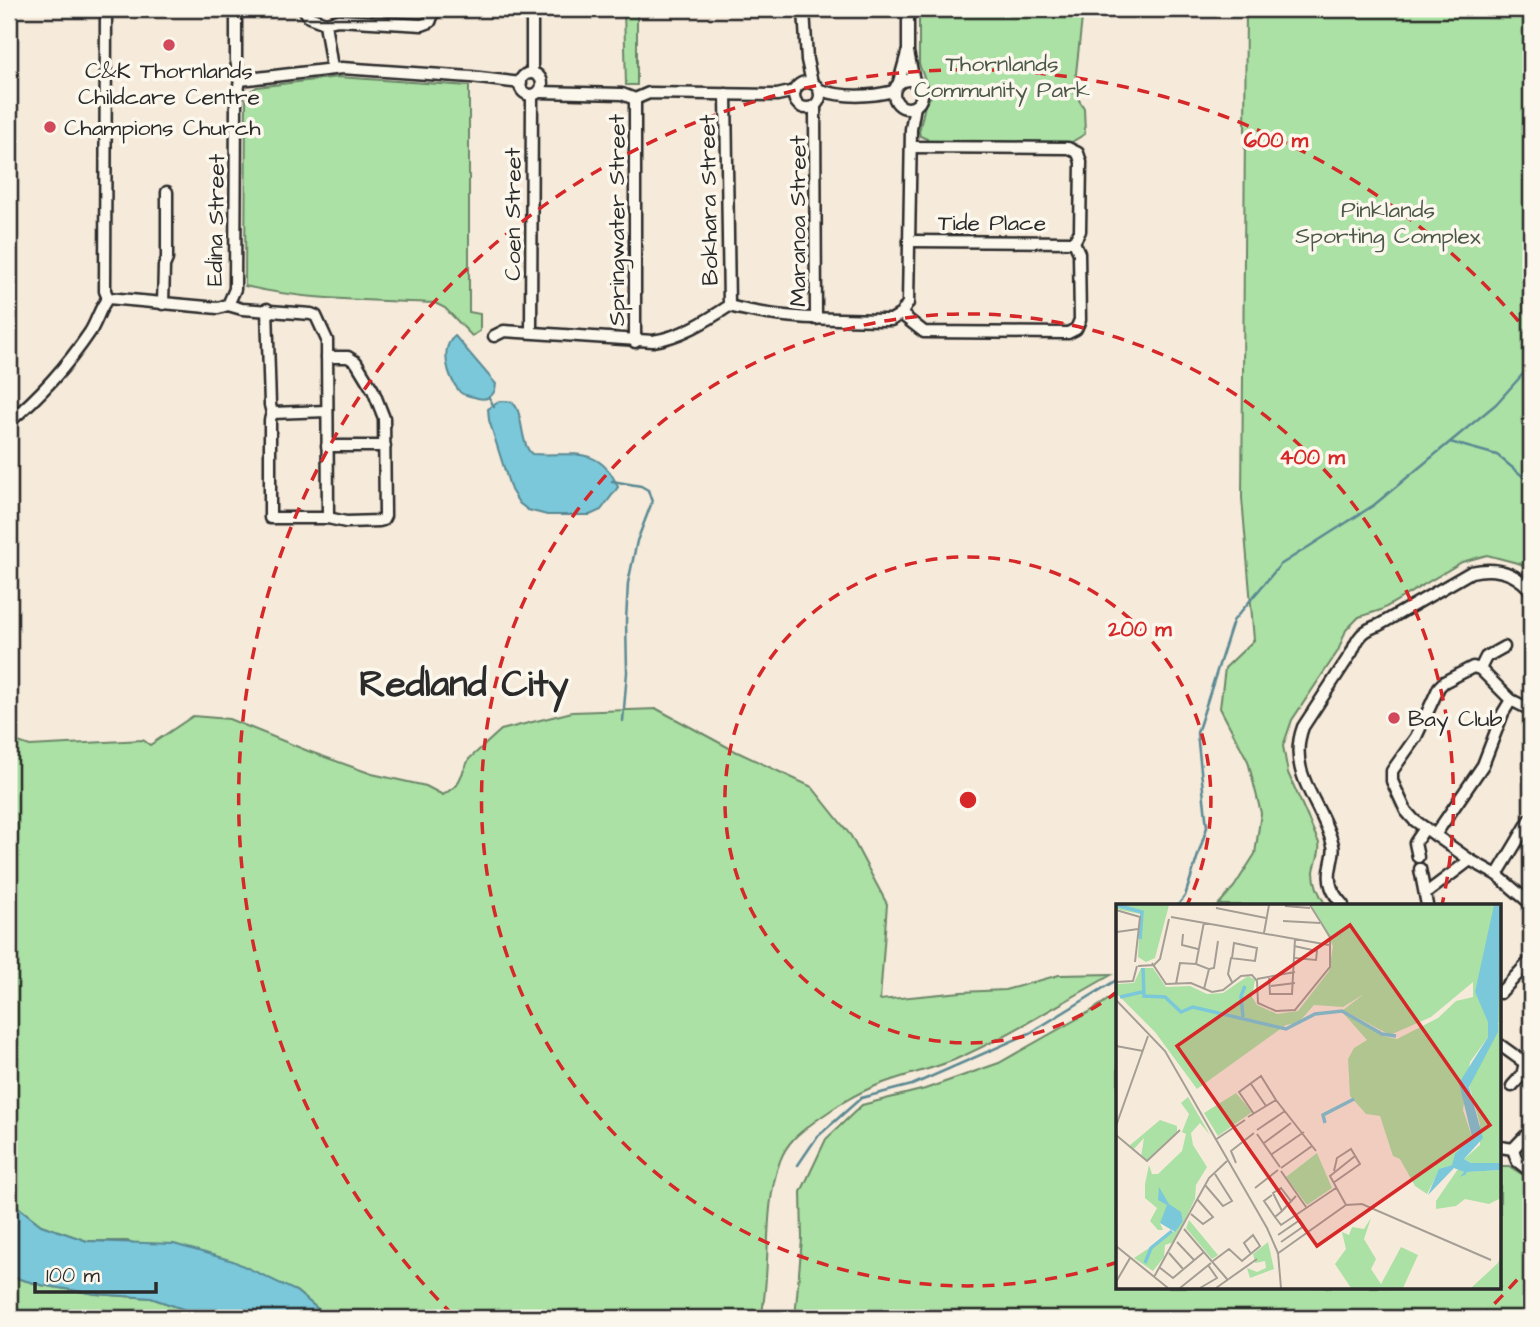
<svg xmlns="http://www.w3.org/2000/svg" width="1540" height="1327" font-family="'Architects Daughter',sans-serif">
<rect width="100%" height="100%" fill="#f6eada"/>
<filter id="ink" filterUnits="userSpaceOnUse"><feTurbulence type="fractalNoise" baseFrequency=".0143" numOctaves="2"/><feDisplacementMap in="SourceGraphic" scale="14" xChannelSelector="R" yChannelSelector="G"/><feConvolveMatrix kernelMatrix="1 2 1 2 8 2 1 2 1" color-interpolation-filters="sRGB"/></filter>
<g filter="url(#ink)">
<g fill="#abe1a4" stroke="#6b8668" stroke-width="2">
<polygon points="624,9 637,9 637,85 626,85"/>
<polygon points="919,9 1083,9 1074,92 1084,108 1085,134 1070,143 927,143 927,139 920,136 919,132 925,105 931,96 919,64"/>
<path d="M1246 9H1531V574L1521 564 1487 555 1462 562 1381 610 1359 617 1346 630 1338 651 1292 720 1283 746 1288 773 1319 843C1321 854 1315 862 1314 872 1314 885 1319 895 1326 905H1218L1234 887 1255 854 1261 813 1248 761 1220 708 1225 668 1254 640 1242 498Z"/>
<path d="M338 77 469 86V312L480 314V331L472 336 445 308 435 303C372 300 307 301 245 286L246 99 249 92 257 87Z"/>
<path d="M657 709 733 750 812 787 851 836 887 904 880 1000 961 992 1005 990 1059 975 1113 974C1061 1003 1009 1036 954 1060 930 1070 903 1075 878 1085 854 1094 835 1107 814 1122 799 1133 787 1142 780 1161 762 1211 772 1267 761 1318H329L296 1291 127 1241H87L41 1225 9 1200V739L30 746 143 740 150 745 193 716 229 719 308 751 372 774 426 786 443 795 457 785 469 759 501 730 572 712Z"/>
<polygon points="1118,993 1118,1287 1500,1287 1500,1166 1509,1166 1531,1180 1531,1318 795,1318 802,1239 801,1192 826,1139 862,1105 925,1089 999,1063 1091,1011"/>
<polygon points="9,1276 41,1285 96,1294 151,1298 209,1318 9,1318"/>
</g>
<g fill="#7ac8d9" stroke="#5a8993" stroke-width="2">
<path d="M455 336 496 384C495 398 485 401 474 397 468 395 463 396 459 391 448 377 439 348 455 336Z"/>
<path d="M500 401C501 401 510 401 511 402 524 407 519 444 532 454 569 457 599 443 618 487L601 510 590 515H547L528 510 519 503 511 490 489 420 488 409Z"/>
<polygon points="9,1200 41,1225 87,1241 174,1244 233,1261 296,1291 329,1318 209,1318 151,1298 96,1294 41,1285 9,1276"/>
</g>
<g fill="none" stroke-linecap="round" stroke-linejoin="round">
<g stroke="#5a8993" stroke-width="2.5">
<polyline points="489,397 494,407"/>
<polyline points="1450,442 1497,455 1531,483"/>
<polyline points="612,481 641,486 648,490 652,502 637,541 628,583 626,621 627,672 623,721"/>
<polyline points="1178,905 1185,896 1207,827 1197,733 1233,621 1280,565 1374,505 1496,404 1531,365"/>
<polyline points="798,1165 817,1137 861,1098 912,1085 1030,1033 1118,979"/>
</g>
<g stroke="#2b2b2b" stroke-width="15">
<g id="street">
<polyline points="304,9 309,17 325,23 338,20 422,25 430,22 435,9"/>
<polyline points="532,9 532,73"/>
<polyline points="804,9 807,60 812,83"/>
<polyline points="908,9 908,52 914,81"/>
<polyline points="325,23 332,68"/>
<circle cx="531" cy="84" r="11"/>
<circle cx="908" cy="94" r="14"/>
<polyline points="240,80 342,68 471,77 521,83"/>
<circle cx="807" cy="95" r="13"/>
<polyline points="899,82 907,53"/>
<path d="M820 90C844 98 869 97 894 91"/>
<polyline points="539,92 622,94 635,99 649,93 777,95 795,91"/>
<polyline points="726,94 729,306"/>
<polyline points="635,99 635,342"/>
<polyline points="815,106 816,319"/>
<polyline points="909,241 1074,242"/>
<polyline points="108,298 218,308 228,305"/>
<polyline points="163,304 164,266 167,259 167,192"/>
<polyline points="228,305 235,289 236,102 240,80 236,60 236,9"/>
<polyline points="228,305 242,309 311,314 316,316 327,340 328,518"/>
<polyline points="267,309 270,405 272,413 270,420 270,518 328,518 346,522 379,521 383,520 385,516 384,418 373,390 356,362 348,357 327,357"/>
<polyline points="901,314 924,332 1068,333 1076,329 1080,320 1079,253 1074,242 1080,231 1081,162 1078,153 1068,148 911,147"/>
<polyline points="531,332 532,95"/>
<path d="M494 336 504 331 653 341C680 337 705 322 729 306 781 320 837 319 891 320L901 314 908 303 911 129 915 106"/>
<polyline points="272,413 327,411"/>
<path d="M9 422C40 396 67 366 90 332 97 321 100 307 108 298L105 291 106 9"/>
<polyline points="327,446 385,446"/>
<polyline points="1480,669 1486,657 1504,647"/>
<polyline points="1531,710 1511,700 1480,669 1473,667 1444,682 1439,687 1416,737 1392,771 1392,781 1406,811 1414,820 1470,860 1497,875 1531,904"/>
<polyline points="1435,835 1483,765 1503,713 1511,700"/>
<polyline points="1418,857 1415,843 1425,828"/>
<polyline points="1420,869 1427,905"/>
<polyline points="1497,875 1531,818"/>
<polyline points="1425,894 1470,860"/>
<path d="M1343 905C1332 893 1327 882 1331 866 1332 858 1335 852 1333 845 1322 803 1286 773 1303 727L1352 652C1358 637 1363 630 1379 625L1471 572C1494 567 1515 571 1531 591"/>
<polyline points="1500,993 1531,960"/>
<polyline points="1500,1045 1525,1063 1531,1061"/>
<polyline points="1512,1086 1522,1075 1525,1063"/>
<polyline points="1500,1147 1513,1149"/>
<polyline points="1513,1149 1517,1161 1531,1172"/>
<polyline points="1513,1149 1531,1130"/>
</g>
</g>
<use href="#street" stroke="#fbf7ec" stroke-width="10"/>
</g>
</g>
<g fill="none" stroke="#d62828" stroke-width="3.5" stroke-dasharray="12 9">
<path d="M1118 991A243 243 0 1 1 1187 905"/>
<path d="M1118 1262A486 486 0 1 1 1442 905"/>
<path d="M1531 1264A729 729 0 0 1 1483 1315M453 1315A729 729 0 1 1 1531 336"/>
</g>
<g fill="#d1495b" stroke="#fbf7ec" stroke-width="2.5">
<circle cx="169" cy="45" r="7"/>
<circle cx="50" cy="127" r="7"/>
<circle cx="1394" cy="718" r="7"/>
</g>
<g text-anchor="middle" stroke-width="7" stroke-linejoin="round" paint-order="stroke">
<g font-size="23" fill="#4b5849" stroke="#fbf7ec">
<text x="1002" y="71">Thornlands<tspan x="1002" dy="26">Community Park</tspan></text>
<text x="1388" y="217">Pinklands<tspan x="1388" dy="26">Sporting Complex</tspan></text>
</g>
<g font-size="23" fill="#2b2b2b" stroke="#fbf7ec" text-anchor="start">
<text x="169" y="78" text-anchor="middle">C&amp;K Thornlands<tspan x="169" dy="26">Childcare Centre</tspan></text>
<text x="64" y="135">Champions Church</text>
<text x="1408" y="726">Bay Club</text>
</g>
<g font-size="23" fill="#2b2b2b" stroke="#fbf7ec">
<text transform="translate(708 200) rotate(-91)" y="8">Bokhara Street</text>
<text transform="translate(512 214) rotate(-90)" y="8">Coen Street</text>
<text transform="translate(215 220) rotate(-89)" y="8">Edina Street</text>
<text transform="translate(616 220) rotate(-90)" y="8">Springwater Street</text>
<text transform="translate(797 221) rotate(-90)" y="8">Maranoa Street</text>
<text x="992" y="230">Tide Place</text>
</g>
<g font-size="37" font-weight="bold" fill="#2b2b2b" stroke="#fbf7ec">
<text x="464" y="696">Redland City</text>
</g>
</g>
<g transform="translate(1116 904)">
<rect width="385" height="385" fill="#f6eada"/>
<path d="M0 1H53L39 54 30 58 22 53 24 10 0 5ZM195 1H385V259H355L348 255 364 241V220L353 181 383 119 372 118V133L354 158 347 206 356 233 336 261 324 265 311 290 299 282 284 255 277 252 264 212 250 210 234 192 232 155 238 144 251 136 227 109 267 132 281 135 322 114 340 97 357 93V78L315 113 274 131 227 106 248 90 227 103 198 101 182 119 170 121 81 185 39 128 0 89V80L18 79 25 64H37L50 83 74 82 91 90 107 89 132 72 139 76 136 93 141 101 161 110 182 107 213 67 217 42ZM120 189 136 208 102 232 88 209ZM72 193 94 231 84 219 75 229 77 241 91 263 80 281 79 295 58 338 49 341 48 353 37 367 18 354 59 327 67 316 65 311 44 319 47 326H42L34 317 41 304 29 294V280L33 261 36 270H42L66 247 70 230 66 228 73 210 65 199ZM44 216 61 222V228L32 256 25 253 28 234 17 246 13 242ZM201 249 216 284 191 301 170 273ZM342 265 348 268 346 273 350 268 385 266V294L373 300 349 295 340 302 320 305V297ZM255 314 248 335 260 355 255 365 265 380 285 343 302 351 287 384H235L219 360 230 345 226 328 233 331 236 323 248 325ZM73 316 102 351 96 355 70 324ZM152 338 158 365 134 374 131 364 141 368 150 364 149 357 139 359 137 350ZM385 350V384H355L382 359Z" fill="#abe1a4"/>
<path d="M378 1H385L382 128 353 183 367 234 348 255 355 259H385V266L351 268 349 271 344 273 348 268 338 264 312 291 323 265 336 261 339 250 356 233 343 179 372 133V118L359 88ZM43 283 53 300 65 308 67 317 59 328 44 319 51 301 42 296Z" fill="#7ac8d9"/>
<path fill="none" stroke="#7ac8d9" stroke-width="3.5" d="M0 1 26 8 24 35M27 64 28 92 49 93 65 108 77 103 170 125 199 110 226 107 266 130 280 132M4 93 26 88M127 113 125 92 129 82M209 219 207 211 238 195M29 359 35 344 56 327"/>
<path fill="none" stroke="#a59e94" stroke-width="2" d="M169 2 194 4M100 4 150 14M0 6 24 13 19 58M55 13 213 41M167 17 204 19M1 28 22 25M148 29 153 1M67 30 66 41 82 45M178 42 201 47 200 56 179 54M36 59 50 80 75 79 96 88 107 86 125 72 136 71 141 77 142 99 160 107 179 106 214 63V33L194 1M80 60 88 18M22 62 38 61 44 55 53 15M93 65 98 64 102 37M153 72 154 90H176L179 35M141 75 179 68M0 78 17 77 21 62M116 78 112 70 115 54 139 57 141 44 118 39 116 54M60 80 64 59 80 60 93 65 88 85M155 82 179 79M0 96 49 147 151 324 162 349 165 384M0 142 27 147M135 180 150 202M138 210 123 188 145 172 160 196M132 213 160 196 200 247M0 222 32 132M141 226 169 207M141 230 164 263M0 231 31 257 64 226M99 236 129 216M129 238 146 264M148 239 175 219M156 250 188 228M120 259 115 247 138 229M165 264 196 242M165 267 190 303M217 279 244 260 235 245 221 254 218 267M89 281 107 302 116 297 99 270M139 284 162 266M156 291 148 297 159 313 166 307M175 297 165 284 157 289 166 307 180 292M230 301 214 272 239 252M75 310 87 320 97 313 81 295M159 313 165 321 220 284M68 325 111 375M162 331 184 316 188 322 165 338M61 338 78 356M0 342 52 384M53 349 67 365M161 350 230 301 246 300 375 356M97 357 113 345 126 357 143 343 144 342 137 331 128 339 135 350M43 363 57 374 88 348M38 373 93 274 111 257M0 378 14 354M64 384 95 359M84 384 101 374 92 361M100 384 141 355"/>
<path fill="#d62828" fill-opacity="0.15" stroke="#d62828" stroke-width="3.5" d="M234 21 374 221 201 342 61 142Z"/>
<rect width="385" height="385" fill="none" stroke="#2b2b2b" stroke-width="3.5"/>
</g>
<circle cx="968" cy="800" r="10" fill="#d62828" stroke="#fbf7ec" stroke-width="3.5"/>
<g font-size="21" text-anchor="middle" font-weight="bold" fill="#d62828" stroke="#fbf7ec" stroke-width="7" stroke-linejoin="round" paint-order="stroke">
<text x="1276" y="147">600 m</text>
<text x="1312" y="464">400 m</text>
<text x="1140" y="636">200 m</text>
</g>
<rect width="1540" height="1327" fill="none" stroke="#fbf7ec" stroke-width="35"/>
<rect x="18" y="18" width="1505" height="1292" fill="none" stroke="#2b2b2b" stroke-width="2.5" filter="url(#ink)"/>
<path d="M35 1282v10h121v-10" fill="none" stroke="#2b2b2b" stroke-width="3.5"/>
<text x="46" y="1282" font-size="21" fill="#2b2b2b" stroke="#fbf7ec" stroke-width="5" paint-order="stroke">100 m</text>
</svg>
